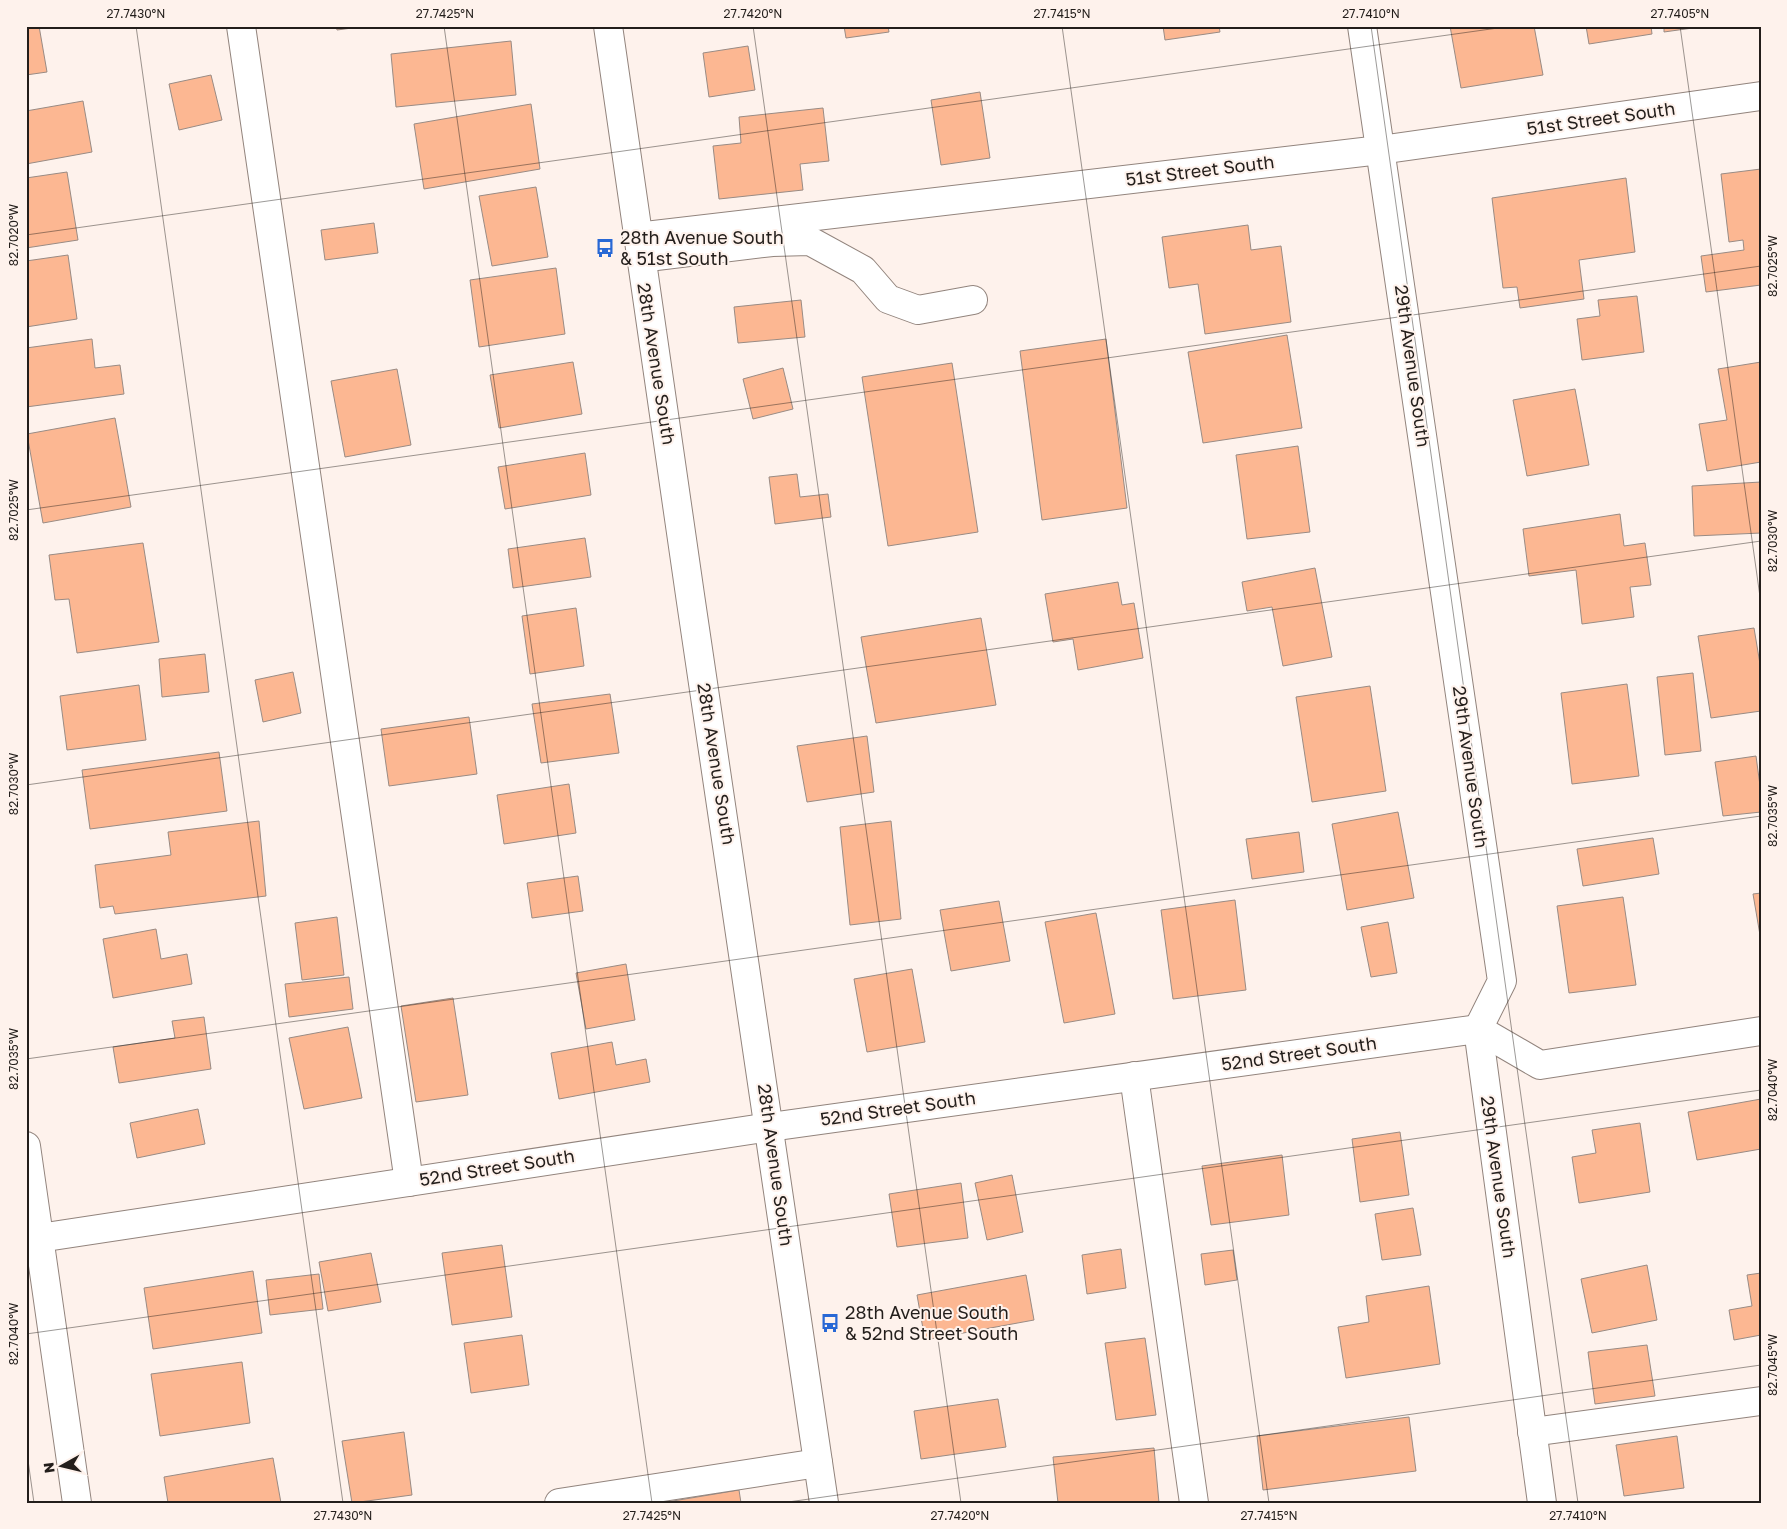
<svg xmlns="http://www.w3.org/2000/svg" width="1787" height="1529" font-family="'Golos Text',sans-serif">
<rect width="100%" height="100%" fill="#fef2ec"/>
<g fill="#fcb792" stroke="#998b84">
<polygon points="26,26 39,26 47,72 26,75"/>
<polygon points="336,26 367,26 337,30"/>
<polygon points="844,26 888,26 889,32 846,38"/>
<polygon points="1163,26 1219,26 1220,32 1165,40"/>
<polygon points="1450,26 1534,26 1543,75 1461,88"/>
<polygon points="1586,26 1651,26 1652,34 1589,44"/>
<polygon points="1664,26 1707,26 1664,32"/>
<polygon points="511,41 516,95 396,107 391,54"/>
<polygon points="748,46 755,90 709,97 703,53"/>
<polygon points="211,75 222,120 179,130 169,84"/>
<polygon points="980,92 990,158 941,165 931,100"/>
<polygon points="83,101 92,152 26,164 26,111"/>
<polygon points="531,104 540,169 424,189 414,124"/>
<polygon points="823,108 829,161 800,164 803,190 719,199 713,146 741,143 739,117"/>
<polygon points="1761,169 1761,285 1706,292 1701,256 1744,250 1743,240 1729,242 1721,174"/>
<polygon points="67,172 78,240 26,248 26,178"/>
<polygon points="1626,178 1635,252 1579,260 1584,299 1520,308 1517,287 1503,288 1492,198"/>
<polygon points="536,187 548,257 492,266 479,196"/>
<polygon points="374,223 378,253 325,260 321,230"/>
<polygon points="1248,225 1251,250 1281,246 1291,322 1205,334 1198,284 1169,288 1162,237"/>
<polygon points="68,255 77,319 26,327 26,261"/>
<polygon points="556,268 565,334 479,347 470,280"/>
<polygon points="1637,296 1644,352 1582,360 1577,319 1600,316 1598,300"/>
<polygon points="801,300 805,337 738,343 734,307"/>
<polygon points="1287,335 1302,428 1203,443 1188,352"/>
<polygon points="92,339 95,368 120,365 124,394 26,407 26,348"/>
<polygon points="1106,339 1127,508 1042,520 1020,351"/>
<polygon points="573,362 582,414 499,428 490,375"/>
<polygon points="1761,362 1761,462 1707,471 1699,424 1727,420 1718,369"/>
<polygon points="952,363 978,532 888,546 862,377"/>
<polygon points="783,368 793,409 753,419 743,379"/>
<polygon points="397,369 411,445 345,457 331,381"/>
<polygon points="1575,389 1589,465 1527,476 1513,400"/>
<polygon points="115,418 131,507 43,523 27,434"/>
<polygon points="1298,446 1310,532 1247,539 1236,455"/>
<polygon points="585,453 591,495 505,509 498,467"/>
<polygon points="797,474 800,497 828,494 831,517 775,524 769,477"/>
<polygon points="1761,482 1761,533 1694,536 1692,486"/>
<polygon points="1620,514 1624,546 1645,543 1651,585 1630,587 1634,617 1582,624 1576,570 1529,576 1523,529"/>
<polygon points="585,538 591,577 513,588 508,549"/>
<polygon points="143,543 159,642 77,653 69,599 55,600 49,555"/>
<polygon points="1315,568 1332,657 1283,666 1272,607 1247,611 1242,582"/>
<polygon points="1118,582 1122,605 1134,603 1143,658 1078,670 1073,639 1053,642 1045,594"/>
<polygon points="576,608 584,666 530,674 522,616"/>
<polygon points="981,618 996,705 876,723 861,637"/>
<polygon points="1754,628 1761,670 1761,711 1711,718 1698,636"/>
<polygon points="205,654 209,692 162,697 159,659"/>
<polygon points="293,672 301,713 263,722 255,680"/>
<polygon points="1693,673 1701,751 1665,755 1657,677"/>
<polygon points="1627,684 1639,776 1572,784 1561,693"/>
<polygon points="139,685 146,740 67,750 60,696"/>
<polygon points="1370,686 1386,791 1312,802 1296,697"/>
<polygon points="610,694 619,753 541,763 532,704"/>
<polygon points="469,717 477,774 389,786 381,729"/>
<polygon points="867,736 874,792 807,802 797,746"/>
<polygon points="219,752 227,811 90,829 82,770"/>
<polygon points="1756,756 1761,793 1761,812 1723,816 1715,762"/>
<polygon points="569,784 576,833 504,844 497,795"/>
<polygon points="1398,812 1414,898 1347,910 1332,824"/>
<polygon points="259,821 266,896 115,914 113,906 100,908 95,865 171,855 168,832"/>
<polygon points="891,821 901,919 850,925 840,827"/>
<polygon points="1299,832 1304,872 1252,879 1246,839"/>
<polygon points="1653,838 1659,874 1583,886 1577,849"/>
<polygon points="578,876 583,911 532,918 527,883"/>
<polygon points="1761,893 1761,941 1753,894"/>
<polygon points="1623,897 1636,985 1569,993 1557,906"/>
<polygon points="1235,900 1246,990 1173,999 1161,910"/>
<polygon points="999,901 1010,961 951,971 940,910"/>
<polygon points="1096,913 1115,1014 1064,1023 1045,922"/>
<polygon points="337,917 344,975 302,980 295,923"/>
<polygon points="1388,922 1397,973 1371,977 1361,927"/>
<polygon points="156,929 161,959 187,954 192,984 113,998 103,939"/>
<polygon points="626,964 635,1020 586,1029 576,973"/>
<polygon points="912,969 925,1042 867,1052 854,979"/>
<polygon points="349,977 353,1009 289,1017 285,984"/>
<polygon points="453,998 468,1095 416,1102 401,1006"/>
<polygon points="204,1017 211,1069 119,1083 113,1047 175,1038 172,1021"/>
<polygon points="348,1027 362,1098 304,1109 289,1038"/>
<polygon points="612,1042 616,1065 646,1059 650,1082 559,1099 551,1053"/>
<polygon points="1761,1099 1761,1149 1697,1160 1688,1112"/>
<polygon points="198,1109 205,1144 137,1158 130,1123"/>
<polygon points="1640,1123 1650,1192 1579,1203 1572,1157 1596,1153 1592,1130"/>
<polygon points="1400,1132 1409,1195 1360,1202 1352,1139"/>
<polygon points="1282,1155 1289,1215 1211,1225 1202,1166"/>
<polygon points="1012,1175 1023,1232 987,1240 975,1183"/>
<polygon points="961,1183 968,1238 897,1247 889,1194"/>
<polygon points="1413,1208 1421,1255 1382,1260 1375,1214"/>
<polygon points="502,1245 512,1317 452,1325 442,1253"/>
<polygon points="1121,1249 1126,1288 1087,1294 1082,1255"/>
<polygon points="1233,1250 1237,1280 1205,1285 1201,1254"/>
<polygon points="371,1253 381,1302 328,1311 319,1262"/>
<polygon points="1647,1265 1657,1320 1592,1333 1581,1279"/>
<polygon points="253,1271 262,1333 153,1349 144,1288"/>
<polygon points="1761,1273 1761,1335 1734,1340 1729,1310 1752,1306 1747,1275"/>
<polygon points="319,1274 323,1309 270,1315 266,1280"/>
<polygon points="1026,1275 1034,1320 925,1340 917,1295"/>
<polygon points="1429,1286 1440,1364 1346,1378 1338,1327 1369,1322 1366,1296"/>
<polygon points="522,1335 529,1385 471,1393 464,1343"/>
<polygon points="1145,1338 1156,1415 1116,1420 1105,1343"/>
<polygon points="1647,1345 1655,1396 1595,1404 1588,1352"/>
<polygon points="242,1362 250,1423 160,1436 151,1374"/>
<polygon points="998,1399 1006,1447 921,1459 914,1411"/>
<polygon points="1409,1417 1416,1471 1263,1490 1257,1436"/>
<polygon points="404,1432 412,1495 352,1503 342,1441"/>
<polygon points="1677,1436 1684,1488 1624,1496 1616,1445"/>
<polygon points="1154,1448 1159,1503 1058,1503 1053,1457"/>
<polygon points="273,1458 281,1503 168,1503 164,1477"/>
<polygon points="739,1490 741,1503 661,1503"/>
</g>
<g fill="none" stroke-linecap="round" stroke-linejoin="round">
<g stroke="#92847d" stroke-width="30">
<g id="minor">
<polyline points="241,26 409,1182"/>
<path d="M608 26C676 519 754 1010 824 1503"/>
<polyline points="1362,26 1502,981 1478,1029 1542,1503"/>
<polyline points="637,237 1380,150 1761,96"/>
<polyline points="640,258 772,242 810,241 863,270 888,299 918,310 973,300"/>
<polyline points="1134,1076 1194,1503"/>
<polyline points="26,1146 77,1503"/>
<polyline points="26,1240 770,1127 1478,1029 1540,1065 1761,1031"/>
<polyline points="1532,1432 1761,1401"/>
<polyline points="559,1503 818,1463"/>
</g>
</g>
<use href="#minor" stroke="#fff" stroke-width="28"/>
</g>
<path fill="none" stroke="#231e1b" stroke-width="1" stroke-opacity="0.45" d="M136 26 343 1503M444 26 652 1503M753 26 961 1503M1062 26 1269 1503M1371 26 1578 1503M1680 26 1761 604M26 235 1512 26M26 510 1761 266M26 785 1761 541M26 1059 1761 816M26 1334 1761 1090M26 1446 34 1503M781 1503 1761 1365"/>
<defs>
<g id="bus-bare" transform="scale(1.5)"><path d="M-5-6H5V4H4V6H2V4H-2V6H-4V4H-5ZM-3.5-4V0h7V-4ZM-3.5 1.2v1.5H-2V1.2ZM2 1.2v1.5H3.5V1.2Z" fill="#2868d5" stroke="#fef2ec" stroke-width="2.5" paint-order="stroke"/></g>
</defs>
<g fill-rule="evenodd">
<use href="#bus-bare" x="605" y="248"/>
<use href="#bus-bare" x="830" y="1323"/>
</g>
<g text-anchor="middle" stroke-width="4" stroke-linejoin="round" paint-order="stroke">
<g font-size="18" fill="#231e1b" stroke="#fef2ec">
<text transform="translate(1601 119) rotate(-8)" y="6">51st Street South</text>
<text transform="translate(1200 171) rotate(-7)" y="6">51st Street South</text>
<text transform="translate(656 364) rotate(81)" y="6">28th Avenue South</text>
<text transform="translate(1412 366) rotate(82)" y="6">29th Avenue South</text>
<text transform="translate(716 764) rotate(81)" y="6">28th Avenue South</text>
<text transform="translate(1470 767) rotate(82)" y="6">29th Avenue South</text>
<text transform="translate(1299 1054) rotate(-8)" y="6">52nd Street South</text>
<text transform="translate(898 1109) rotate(-8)" y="6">52nd Street South</text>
<text transform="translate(775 1165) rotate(82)" y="6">28th Avenue South</text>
<text transform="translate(497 1168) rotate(-9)" y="6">52nd Street South</text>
<text transform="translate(1498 1177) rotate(82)" y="6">29th Avenue South</text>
</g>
<g font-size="18" fill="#231e1b" stroke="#fef2ec" text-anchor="start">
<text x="620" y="244">28th Avenue South<tspan x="620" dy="21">&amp; 51st South</tspan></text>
<text x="845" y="1319">28th Avenue South<tspan x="845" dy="21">&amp; 52nd Street South</tspan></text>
</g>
</g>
<rect width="1787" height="1529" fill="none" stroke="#fef2ec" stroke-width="55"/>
<g transform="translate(62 1466) rotate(262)" stroke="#fef2ec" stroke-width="4" paint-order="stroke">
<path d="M0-4L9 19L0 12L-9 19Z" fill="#231e1b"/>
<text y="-8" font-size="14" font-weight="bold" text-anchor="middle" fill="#231e1b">N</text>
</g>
<rect x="28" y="28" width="1732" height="1474" fill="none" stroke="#231e1b" stroke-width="2"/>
<g font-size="12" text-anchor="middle" fill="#231e1b">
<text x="136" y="18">27.7430°N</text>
<text x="445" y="18">27.7425°N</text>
<text x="753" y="18">27.7420°N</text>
<text x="1062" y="18">27.7415°N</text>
<text x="1371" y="18">27.7410°N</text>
<text x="1680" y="18">27.7405°N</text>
<text transform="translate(14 235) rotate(-90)" y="4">82.7020°W</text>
<text transform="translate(1773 266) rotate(-90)" y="4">82.7025°W</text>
<text transform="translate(14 510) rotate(-90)" y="4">82.7025°W</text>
<text transform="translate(1773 541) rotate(-90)" y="4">82.7030°W</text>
<text transform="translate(14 784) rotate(-90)" y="4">82.7030°W</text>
<text transform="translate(1773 816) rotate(-90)" y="4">82.7035°W</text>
<text transform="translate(14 1059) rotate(-90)" y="4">82.7035°W</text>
<text transform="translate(1773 1090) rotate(-90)" y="4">82.7040°W</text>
<text transform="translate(14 1334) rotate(-90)" y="4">82.7040°W</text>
<text transform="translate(1773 1365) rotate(-90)" y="4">82.7045°W</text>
<text x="343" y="1520">27.7430°N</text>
<text x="652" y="1520">27.7425°N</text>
<text x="960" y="1520">27.7420°N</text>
<text x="1269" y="1520">27.7415°N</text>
<text x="1578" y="1520">27.7410°N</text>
</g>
</svg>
